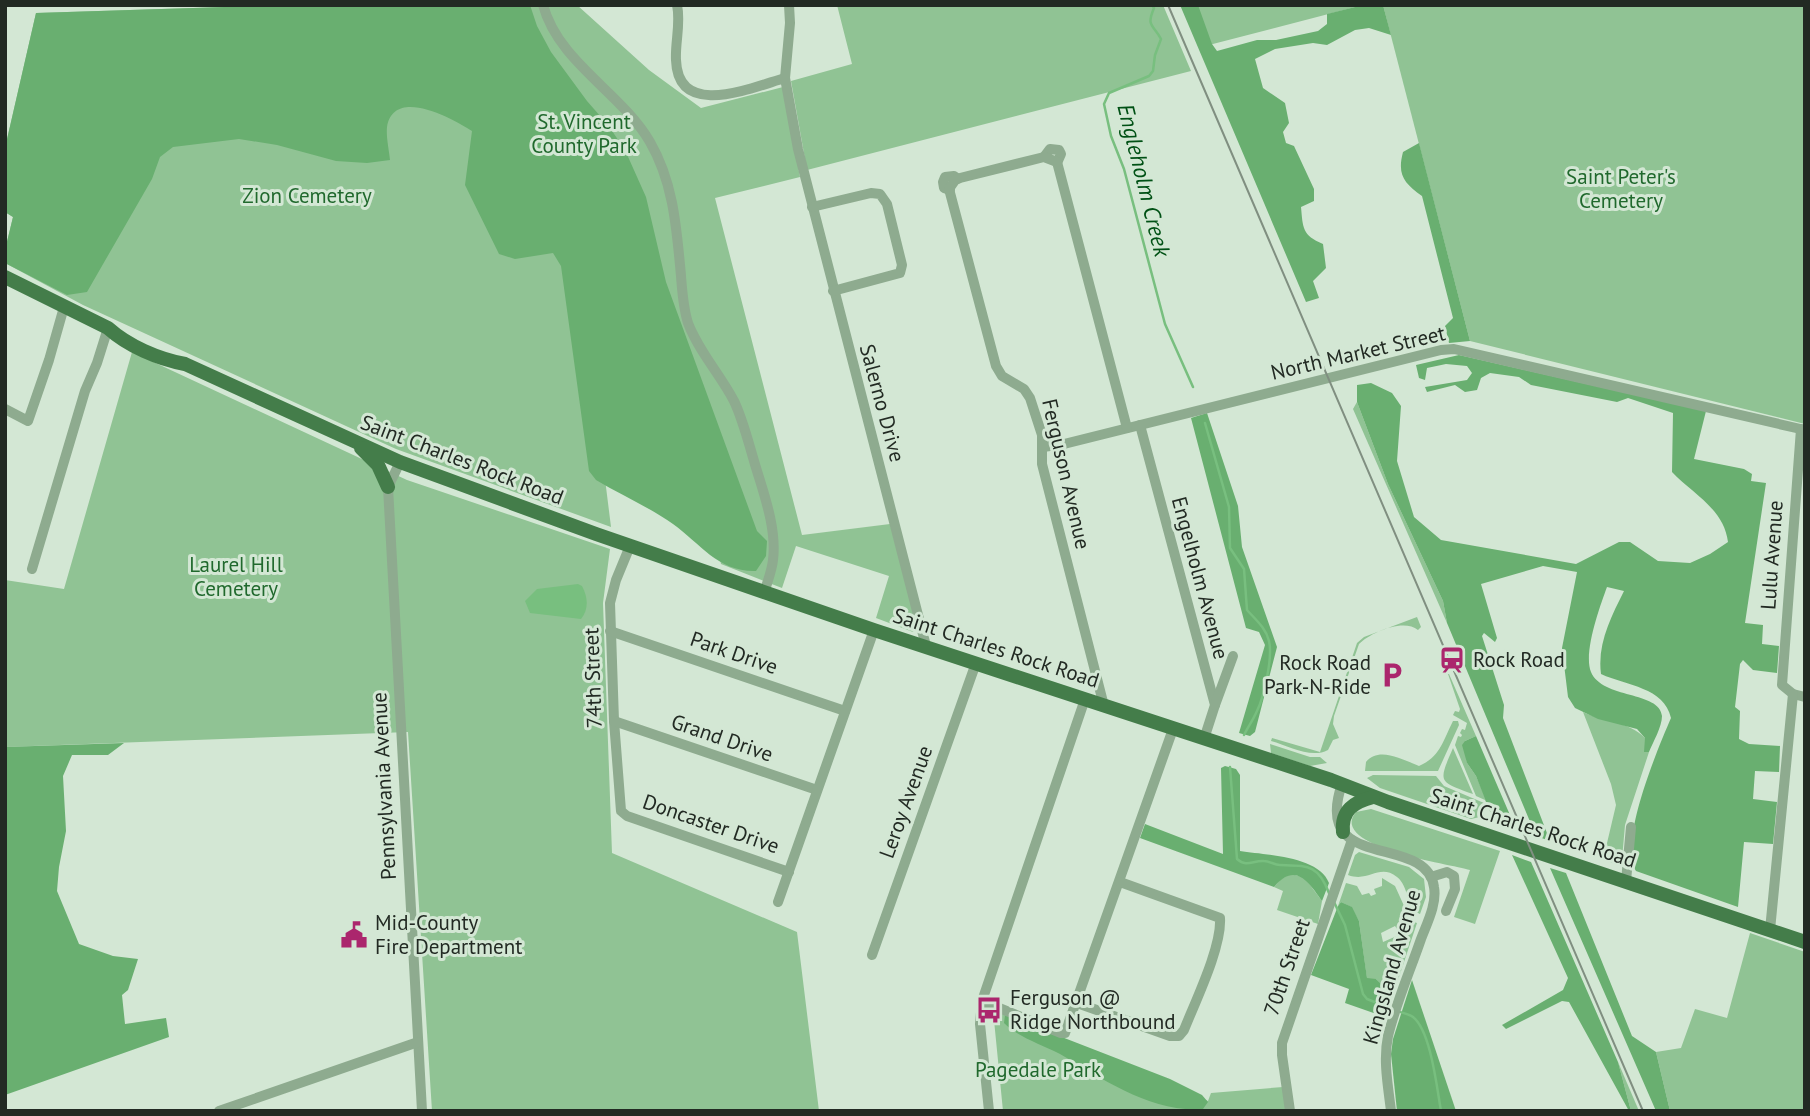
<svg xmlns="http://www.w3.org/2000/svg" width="1810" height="1116" font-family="'PT Sans',sans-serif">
<rect width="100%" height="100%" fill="#d3e7d4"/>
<g fill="#90c394">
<polygon points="291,5 577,5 649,70 701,108 783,87 800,177 715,198 802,535 890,524 917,626 913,632 876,618 889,576 796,546 782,588 721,564 645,212 574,231 611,527 396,449 83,305 5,263 5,250 13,217 5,212 5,148 36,13"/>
<polygon points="837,5 1163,5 1191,71 807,170 791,81 852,64"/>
<polygon points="1191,5 1363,5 1209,45"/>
<polygon points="1383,5 1805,5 1805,424 1470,341"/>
<polygon points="132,352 407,480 610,549 603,603 612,853 797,932 819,1111 432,1111 408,732 5,747 5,580 64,589"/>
<polygon points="1357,402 1388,484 1443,601 1447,623 1353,409"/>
<path d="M1417 617 1421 627 1418 630C1404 618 1371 632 1359 644L1334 716 1333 724 1339 738 1333 740 1328 750C1311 759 1289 746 1271 741L1272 738 1320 752 1357 643 1364 637Z"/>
<polygon points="1448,674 1449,674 1476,736 1465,741 1467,763 1476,776 1489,806 1490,811 1485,800 1476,796 1455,745 1458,736 1461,737 1462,735 1460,733 1462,729 1465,730 1467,723 1453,715 1455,711 1459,712 1460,709"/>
<path d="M1583 712C1603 722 1629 721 1645 738V752H1649L1625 825 1622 859 1616 864 1603 860 1616 805 1611 784Z"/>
<path d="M1453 721H1458L1459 725 1438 771H1365L1366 762C1379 746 1403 760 1419 766 1440 757 1443 741 1453 721Z"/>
<polygon points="1270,744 1310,757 1320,757 1327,763 1310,766 1271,753"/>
<path d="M1453 748 1473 794C1438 781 1438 783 1453 748Z"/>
<polygon points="1373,775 1436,776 1444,786 1484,803 1485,810 1480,817 1471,819 1380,788 1367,778"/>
<path d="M1371 809 1500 851 1475 924 1454 917 1470 870C1451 864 1327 847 1356 812Z"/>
<path d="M1359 852 1409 867 1424 879 1426 897 1420 914C1406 908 1409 886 1397 877 1379 863 1369 883 1348 875L1355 855Z"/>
<polygon points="1290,874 1304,877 1322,901 1318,924 1277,910 1283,891 1274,887 1281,879"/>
<polygon points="1382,878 1395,886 1405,908 1401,927 1397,929 1395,926 1381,933 1383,942 1406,932 1411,921 1417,923 1393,995 1376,979 1367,979 1359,921 1351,907 1341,902 1338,906 1346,883 1357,886 1362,895 1369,893 1371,896 1376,894 1374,889 1382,886"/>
<polygon points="1750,933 1805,952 1805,1111 1670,1111 1656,1052 1681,1048 1695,1009 1727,1018"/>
<polygon points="993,1010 1208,1101 1211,1093 1283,1087 1286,1111 1003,1111"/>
<polygon points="1618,1062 1639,1111 1631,1111"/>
</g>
<g fill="#69af70">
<path d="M291 5H530L537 26 551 52 587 101 608 125 625 150 646 197 666 282 757 531 767 541 766 556 756 571C718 572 701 544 673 524 649 507 621 495 596 480L589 471 561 266 553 253 515 259 499 254 465 185 472 131C453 119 394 86 387 127 386 137 389 150 390 160L367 163 336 161 277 145 239 139 173 147 160 157 152 179 87 292 67 295 5 263V250L13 217 5 212V148L36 13Z"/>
<path d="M1180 5H1198L1212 44 1217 51 1257 40H1276L1318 31 1327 24V14L1363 5H1383L1391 35 1369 28 1355 30 1327 45 1313 43 1275 49 1255 59 1263 88 1285 103 1289 123 1283 132 1286 143 1294 146 1314 189V201L1301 207C1303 228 1302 235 1323 244L1326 268 1313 281 1319 298 1306 302Z"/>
<path d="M1419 143 1470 341 1449 343 1445 326 1453 318 1422 196C1404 183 1397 175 1403 152Z"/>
<path d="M1459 355 1706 411 1694 459 1744 469 1752 474 1751 481 1766 483 1745 623 1763 625 1762 644 1779 646 1777 673 1753 670 1743 660 1740 664 1735 707 1740 711 1739 739 1749 744 1780 746 1779 772 1755 771 1753 799 1777 802 1773 844 1744 842 1738 907 1636 871C1618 843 1658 748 1671 718 1664 687 1627 686 1601 674 1597 644 1611 617 1624 591L1607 587C1600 606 1583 653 1591 672 1602 699 1660 691 1662 716 1662 727 1653 742 1649 752H1644L1645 738 1637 729 1598 719 1575 708 1568 697 1562 648 1577 572 1543 566 1481 584 1497 638 1495 642 1484 633 1482 636 1504 705 1503 718 1550 841 1536 836 1447 623 1443 601 1388 484 1357 402V385L1371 383 1392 393 1401 406 1397 461 1414 517 1441 540 1576 564 1619 542H1630L1658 561 1690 563 1710 554 1728 542C1724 509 1693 494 1672 472L1673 413 1628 398 1617 402 1531 385 1519 377 1490 373 1481 378 1477 390 1465 392 1455 385 1427 392 1425 387 1467 380 1472 373 1467 366 1446 364 1427 368 1425 380 1419 378 1416 365Z"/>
<polygon points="1207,413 1238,506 1242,547 1277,647 1255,732 1250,736 1239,733 1265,645 1259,632 1246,628 1191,418"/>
<polygon points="1476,736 1516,829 1493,819 1476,776 1467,763 1462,745 1465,741"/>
<polygon points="124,743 108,755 72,755 63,776 66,831 59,867 57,891 79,944 113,956 138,959 128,990 122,995 125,1024 166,1018 169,1037 5,1095 5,747"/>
<path d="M1225 766 1236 769 1240 775V851C1265 855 1319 856 1329 883L1322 901C1308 881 1295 862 1274 887L1140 838 1145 824 1223 854 1221 768Z"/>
<polygon points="1512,855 1531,862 1618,1062 1631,1111 1629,1111 1569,1002 1562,1001 1506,1029 1502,1025 1563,990 1568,978"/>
<polygon points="1550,868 1566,873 1632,1036 1656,1052 1670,1111 1656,1111"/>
<polygon points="1341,902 1352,907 1359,921 1367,978 1376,979 1393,995 1385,1017 1345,1003 1349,989 1311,975 1338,906"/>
<polygon points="1412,980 1456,1111 1397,1111 1391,1054 1393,1039"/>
<path d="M1005 1015 1170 1079 1202 1095 1208 1102 1203 1109C1151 1113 1103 1079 1060 1054 1041 1044 1019 1038 1004 1023Z"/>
</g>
<path fill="#78bf7f" d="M578 584 582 586C588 597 589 609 581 619L530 613 525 601 537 589Z"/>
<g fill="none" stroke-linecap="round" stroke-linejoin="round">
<g stroke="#78bf7f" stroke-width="2.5">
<path d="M1152 5 1154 8C1146 27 1153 24 1161 39L1155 55 1153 71 1149 76 1109 93 1104 104 1111 136 1124 169 1165 324 1193 387"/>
<path d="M1205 423 1229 507 1230 548 1244 569 1247 610C1255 619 1266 628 1269 641 1273 657 1264 697 1257 711 1253 720 1248 727 1244 735"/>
<path d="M1230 767 1237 859C1247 868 1253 860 1264 861 1270 861 1274 865 1280 865 1308 866 1318 864 1329 893"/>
<polyline points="1334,902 1345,925 1363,994 1367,999 1392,1009"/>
<path d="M1398 1011C1402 1013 1409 1014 1413 1017 1431 1031 1437 1089 1441 1111"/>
</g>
<g stroke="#8eab8f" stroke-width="10">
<path d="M543 5C559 63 621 92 650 142 672 180 676 222 680 265 682 284 682 304 688 323 699 352 720 374 734 401 743 420 748 441 754 461 763 492 777 527 773 560 772 570 768 580 765 590"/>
<path d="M677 5C681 23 675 42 676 60 678 120 753 87 785 78"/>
<polyline points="789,5 790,23 785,78 798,149 926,646"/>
<polyline points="1044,157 1050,149 1059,150 1061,154 1057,163"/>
<polyline points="950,190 944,188 943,182 945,177 954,176 958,179"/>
<polyline points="812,207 871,193 880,194 887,204 902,265 900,273 833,291"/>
<polyline points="5,409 28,421 49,360 64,307"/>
<polyline points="1140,425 1215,705 1204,739"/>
<polyline points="1801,429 1782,685 1793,694 1805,697"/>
<polyline points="1043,447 1064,444 1441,350 1454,349 1805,430"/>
<polyline points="400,462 388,487 422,1111"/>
<polyline points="630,546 616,580 610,603 614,721 621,811 627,816 789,872"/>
<polyline points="32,569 85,391 97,363 108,328"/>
<polyline points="610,631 845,711"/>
<polyline points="1215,705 1233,656"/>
<polyline points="1104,706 1042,464 1042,435 1030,398 1024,389 1002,376 996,366 949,189 956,179 1044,157 1057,162 1127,428"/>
<polyline points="614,721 817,790"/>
<path d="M1342 784C1311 874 1426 832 1434 887 1437 904 1427 923 1421 939 1410 971 1396 1003 1388 1036 1383 1060 1388 1086 1391 1111"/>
<polyline points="1431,877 1447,872 1454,876 1455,889 1446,911"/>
<polyline points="1626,881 1631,827"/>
<polyline points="778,902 874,630"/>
<polyline points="1770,930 1793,694"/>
<polyline points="872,955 976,663"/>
<polyline points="982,1001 1061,1033 1065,1033 1173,729"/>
<path d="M1077 1003 1170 1036H1179L1184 1030C1195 1002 1222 947 1220 918L1120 882"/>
<polyline points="219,1111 418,1042"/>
<polyline points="989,1111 980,1024 982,1001 1085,699"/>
<polyline points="1290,1111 1282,1055 1282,1043 1352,840"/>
</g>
<g stroke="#447d4a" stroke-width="14">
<path d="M5 277 108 328C128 346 158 359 185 364L400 462 596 534 874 630 1331 780 1388 802 1805 942"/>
<polyline points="361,448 378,465 388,487"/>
<path d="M1343 832C1341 810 1354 802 1373 797"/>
</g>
<polyline stroke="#808f81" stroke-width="2" points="1168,5 1643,1111"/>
</g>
<defs>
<g id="station-bare" transform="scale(2.1)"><path d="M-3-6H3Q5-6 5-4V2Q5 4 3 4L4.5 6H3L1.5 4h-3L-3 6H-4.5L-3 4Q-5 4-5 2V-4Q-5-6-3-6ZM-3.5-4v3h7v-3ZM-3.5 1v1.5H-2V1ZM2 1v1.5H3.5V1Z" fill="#ab266d" stroke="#d3e7d4" stroke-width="2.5" paint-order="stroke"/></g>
<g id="parking-bare" transform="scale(2.1)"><path d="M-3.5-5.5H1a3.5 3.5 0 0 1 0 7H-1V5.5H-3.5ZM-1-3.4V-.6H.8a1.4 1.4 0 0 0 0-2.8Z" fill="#ab266d" stroke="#d3e7d4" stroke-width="2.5" paint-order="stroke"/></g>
<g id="civic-bare" transform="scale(2.1)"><path d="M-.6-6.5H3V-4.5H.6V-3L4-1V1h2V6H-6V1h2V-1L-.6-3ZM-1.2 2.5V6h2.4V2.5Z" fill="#ab266d" stroke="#d3e7d4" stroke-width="2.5" paint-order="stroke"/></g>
<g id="bus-bare" transform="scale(2.1)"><path d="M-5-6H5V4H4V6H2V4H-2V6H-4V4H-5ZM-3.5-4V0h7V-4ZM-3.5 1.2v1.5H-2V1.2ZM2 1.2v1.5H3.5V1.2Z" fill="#ab266d" stroke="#d3e7d4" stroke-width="2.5" paint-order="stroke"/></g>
</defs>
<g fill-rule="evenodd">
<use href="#station-bare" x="1452" y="660"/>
<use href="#parking-bare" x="1392" y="675"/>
<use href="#civic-bare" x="354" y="935"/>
<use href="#bus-bare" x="989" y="1010"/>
</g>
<g text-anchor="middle" stroke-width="6" stroke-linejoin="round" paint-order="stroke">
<g font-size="21" fill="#20692d" stroke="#d3e7d4">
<text x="584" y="129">St. Vincent<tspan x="584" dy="24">County Park</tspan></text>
<text x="1621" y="184">Saint Peter's<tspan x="1621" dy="24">Cemetery</tspan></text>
<text x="307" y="203">Zion Cemetery</text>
<text x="236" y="572">Laurel Hill<tspan x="236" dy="24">Cemetery</tspan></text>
<text x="1038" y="1077">Pagedale Park</text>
</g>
<g font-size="21" fill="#222a23" stroke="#d3e7d4">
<text transform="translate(1358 353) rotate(-13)" y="7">North Market Street</text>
<text transform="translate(882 403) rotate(75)" y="7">Salerno Drive</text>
<text transform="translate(462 460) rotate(21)" y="7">Saint Charles Rock Road</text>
<text transform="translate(1066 474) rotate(77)" y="7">Ferguson Avenue</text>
<text transform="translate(1772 555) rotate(-86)" y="7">Lulu Avenue</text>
<text transform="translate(1200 578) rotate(75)" y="7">Engelholm Avenue</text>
<text transform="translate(996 648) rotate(18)" y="7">Saint Charles Rock Road</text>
<text transform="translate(734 653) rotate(19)" y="7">Park Drive</text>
<text transform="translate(593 678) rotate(-92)" y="7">74th Street</text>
<text transform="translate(722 738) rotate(19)" y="7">Grand Drive</text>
<text transform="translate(384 786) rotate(-93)" y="7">Pennsylvania Avenue</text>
<text transform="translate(906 802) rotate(-70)" y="7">Leroy Avenue</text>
<text transform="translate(711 824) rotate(19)" y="7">Doncaster Drive</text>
<text transform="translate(1533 828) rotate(18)" y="7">Saint Charles Rock Road</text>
<text transform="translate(1287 967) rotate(-71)" y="7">70th Street</text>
<text transform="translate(1392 967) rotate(-74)" y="7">Kingsland Avenue</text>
</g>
<g font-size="21" fill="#222a23" stroke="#d3e7d4" text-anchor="start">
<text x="1473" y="667">Rock Road</text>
<text x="1371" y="670" text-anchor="end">Rock Road<tspan x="1371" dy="24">Park-N-Ride</tspan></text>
<text x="375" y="930">Mid-County<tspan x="375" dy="24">Fire Department</tspan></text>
<text x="1010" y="1005">Ferguson @<tspan x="1010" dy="24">Ridge Northbound</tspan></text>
</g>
<g font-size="23" font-style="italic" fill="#005115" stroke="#d3e7d4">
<text transform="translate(1144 180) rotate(76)" y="8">Engleholm Creek</text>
</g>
</g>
<rect width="1810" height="1116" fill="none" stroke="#222a23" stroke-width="14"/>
</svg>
